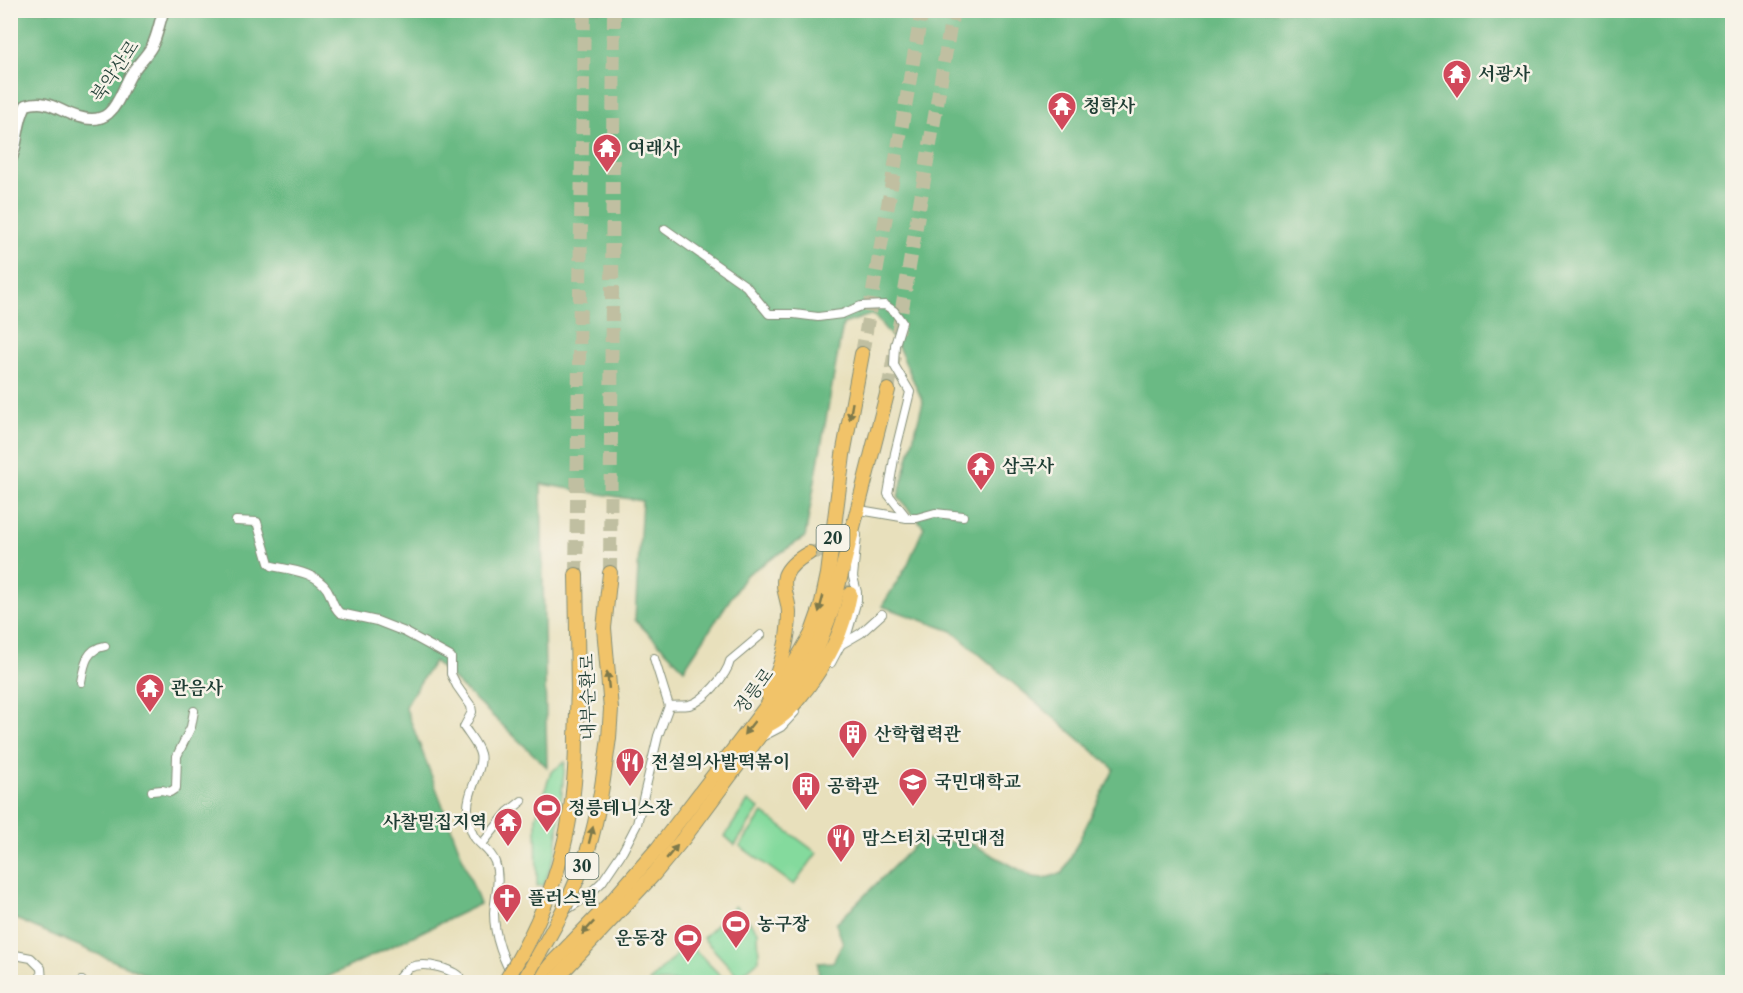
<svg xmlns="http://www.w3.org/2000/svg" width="1743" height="993" font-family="'Libre Caslon Text','Noto Serif KR',serif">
<rect width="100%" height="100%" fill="#f7f3e8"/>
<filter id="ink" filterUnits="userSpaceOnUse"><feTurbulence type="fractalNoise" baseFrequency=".0167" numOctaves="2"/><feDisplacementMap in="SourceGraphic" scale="12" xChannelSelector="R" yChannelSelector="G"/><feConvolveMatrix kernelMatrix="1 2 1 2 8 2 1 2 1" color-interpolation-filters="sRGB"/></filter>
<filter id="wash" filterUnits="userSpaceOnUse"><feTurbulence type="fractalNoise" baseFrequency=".008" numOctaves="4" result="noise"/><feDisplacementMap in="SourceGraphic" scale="24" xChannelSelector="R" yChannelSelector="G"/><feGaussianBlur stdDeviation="1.35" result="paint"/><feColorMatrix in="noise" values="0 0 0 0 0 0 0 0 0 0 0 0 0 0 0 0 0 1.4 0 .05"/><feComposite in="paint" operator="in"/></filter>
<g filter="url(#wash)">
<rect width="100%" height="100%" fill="#e8e0bc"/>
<g fill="#84da9d" stroke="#528c68" stroke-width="1.5">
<polygon points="565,762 556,851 544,885 537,886 536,817 551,772"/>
<polygon points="748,801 759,809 735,845 725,836"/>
<polygon points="763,813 817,853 794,885 740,846"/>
<polygon points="735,906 758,931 759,960 739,977 703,938"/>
<polygon points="688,943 727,982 648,982 649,982"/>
</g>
<polygon fill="#6bba84" stroke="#457c5c" stroke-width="1.5" points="11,11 1732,11 1732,982 819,982 818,963 833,962 843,943 836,924 921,839 972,844 1033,877 1045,878 1063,873 1114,769 952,631 882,606 907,566 924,527 898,497 923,402 896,342 873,314 843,324 805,537 746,575 684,669 635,620 642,501 541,484 547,767 434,661 405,706 480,904 317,982 196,982 149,976 11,917"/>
</g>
<g filter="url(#ink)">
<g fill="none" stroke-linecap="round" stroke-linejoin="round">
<g stroke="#c0bfa1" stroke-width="14" stroke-dasharray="14 7" stroke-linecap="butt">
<polyline points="898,332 953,10"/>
<polyline points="862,354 922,10"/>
<polyline points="888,390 895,351"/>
<path d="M809 553C846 545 848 563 850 594"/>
</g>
<g stroke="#c0bfa1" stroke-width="14" stroke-dasharray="14 7" stroke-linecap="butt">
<polyline points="610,573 614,10"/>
<polyline points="576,575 584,10"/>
</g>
<g stroke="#848e78" stroke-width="10">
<g id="minor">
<polyline points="665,229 746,286 769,314 794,314 818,317 842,314 861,306 885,305 894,311 902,322 895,345 894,365 910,392 895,453 888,494 907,518 860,510"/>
<polyline points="907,518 917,518 935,513 963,516"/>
<path d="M236 521 257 522 269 563 272 566C291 570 316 572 327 589 332 597 332 606 340 613L377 621 405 632 451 657V674L457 686 471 706 472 712 464 727C469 735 478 745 480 754 484 767 468 790 468 807 467 816 470 831 475 838 482 847 491 851 495 862 501 879 495 896 494 913 494 936 504 963 516 982"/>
<polyline points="842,644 861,633 882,614"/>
<polyline points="831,663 848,631 857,600 857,592 853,577 857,535"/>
<path d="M81 682C84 665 86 649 105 646"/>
<path d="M669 706C675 705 683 706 689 705 703 702 727 675 730 661L761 635"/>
<polyline points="760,738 781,727 795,712"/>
<polyline points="152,791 162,790 170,792 176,788 177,756 191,727 194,711"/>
<polyline points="482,844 508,812 522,801"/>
<polyline points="565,911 586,897 602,882 623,851 637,824 658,736 669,706 654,658"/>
<polyline points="10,954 31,958 41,968 42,982"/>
<polyline points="82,982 82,981"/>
<path d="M395 982C399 978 404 971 409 968 424 961 455 968 464 982"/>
</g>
</g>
<g stroke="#848e78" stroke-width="13">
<path id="tertiary" d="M10 162C19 144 16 123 26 105 50 98 58 112 79 117 113 127 117 100 130 76 136 65 146 57 152 46 158 35 159 22 164 10"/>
</g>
<g stroke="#848e78" stroke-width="16">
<g id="primary">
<path d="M768 695C780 670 789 641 789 613 789 600 781 588 785 576 789 565 800 558 809 553"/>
<path d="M770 724C789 713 794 704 807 688 830 657 843 632 850 594"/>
<polyline points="534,982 612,901 658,848 779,690 811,635 821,607 828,574 843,455 862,354"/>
<polyline points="553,982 654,874 683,839 766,727 815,654 832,610 888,390"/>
</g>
</g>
<g stroke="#848e78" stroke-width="16">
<g id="trunk">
<polyline points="576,738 578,689 576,575"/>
<polyline points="609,738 611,709 604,628 610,573"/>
</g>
</g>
<use href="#minor" stroke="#fff" stroke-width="8"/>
<use href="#tertiary" stroke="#fff" stroke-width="10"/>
<use href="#primary" stroke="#f1c369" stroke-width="14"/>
<use href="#trunk" stroke="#f1c369" stroke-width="14"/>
<g stroke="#848e78" stroke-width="16" stroke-linecap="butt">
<g id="trunk-bridge">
<path d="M505 982C553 904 576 830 576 738"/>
<path d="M523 982C545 944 568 906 583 864 598 824 603 780 609 738"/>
</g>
</g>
<use href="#trunk-bridge" stroke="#f1c369" stroke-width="14"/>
</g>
<defs><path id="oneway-solid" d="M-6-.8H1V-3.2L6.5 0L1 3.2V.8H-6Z" transform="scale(1.5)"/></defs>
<g fill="#7d794c">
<use href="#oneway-solid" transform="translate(851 411) rotate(100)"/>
<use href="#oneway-solid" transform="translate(821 604) rotate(105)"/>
<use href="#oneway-solid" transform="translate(608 680) rotate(-96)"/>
<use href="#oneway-solid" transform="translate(749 728) rotate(128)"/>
<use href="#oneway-solid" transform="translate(591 835) rotate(-76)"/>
<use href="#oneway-solid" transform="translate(672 852) rotate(-50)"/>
<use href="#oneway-solid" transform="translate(588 928) rotate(133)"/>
</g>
</g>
<defs>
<g id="temple-pin" transform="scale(1.5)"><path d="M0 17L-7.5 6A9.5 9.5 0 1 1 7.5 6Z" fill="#d1495b" stroke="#f7f3e8"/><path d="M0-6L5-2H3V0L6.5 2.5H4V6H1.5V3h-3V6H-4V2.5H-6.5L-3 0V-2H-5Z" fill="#fff"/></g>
<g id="building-pin" transform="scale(1.5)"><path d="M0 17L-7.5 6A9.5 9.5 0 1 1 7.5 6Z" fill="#d1495b" stroke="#f7f3e8"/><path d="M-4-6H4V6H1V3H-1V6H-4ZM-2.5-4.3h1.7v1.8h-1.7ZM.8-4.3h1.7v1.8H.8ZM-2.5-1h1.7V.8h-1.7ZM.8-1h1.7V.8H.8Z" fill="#fff"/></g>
<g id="restaurant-pin" transform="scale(1.5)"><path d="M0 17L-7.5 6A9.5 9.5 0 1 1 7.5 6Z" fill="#d1495b" stroke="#f7f3e8"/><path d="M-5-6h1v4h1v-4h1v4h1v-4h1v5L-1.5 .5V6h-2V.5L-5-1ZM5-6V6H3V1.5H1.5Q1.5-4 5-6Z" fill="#fff"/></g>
<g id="university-pin" transform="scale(1.5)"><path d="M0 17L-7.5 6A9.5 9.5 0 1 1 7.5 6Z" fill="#d1495b" stroke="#f7f3e8"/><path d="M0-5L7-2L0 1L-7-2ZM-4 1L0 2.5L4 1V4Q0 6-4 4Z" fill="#fff"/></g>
<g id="stadium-pin" transform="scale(1.5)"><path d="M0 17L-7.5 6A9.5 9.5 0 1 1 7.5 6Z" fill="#d1495b" stroke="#f7f3e8"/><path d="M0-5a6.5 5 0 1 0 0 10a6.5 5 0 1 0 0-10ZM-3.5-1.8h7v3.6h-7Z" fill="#fff"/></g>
<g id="church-pin" transform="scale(1.5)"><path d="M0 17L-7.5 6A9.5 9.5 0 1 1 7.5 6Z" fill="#d1495b" stroke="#f7f3e8"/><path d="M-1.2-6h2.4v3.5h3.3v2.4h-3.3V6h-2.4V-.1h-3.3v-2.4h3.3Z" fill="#fff"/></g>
</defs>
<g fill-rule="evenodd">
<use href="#temple-pin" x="1457" y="74"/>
<use href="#temple-pin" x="1062" y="106"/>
<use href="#temple-pin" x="607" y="148"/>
<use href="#temple-pin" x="981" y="466"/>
<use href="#temple-pin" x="150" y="688"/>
<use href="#building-pin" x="853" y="734"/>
<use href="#restaurant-pin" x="630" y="762"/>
<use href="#university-pin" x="913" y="782"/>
<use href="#building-pin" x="806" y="786"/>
<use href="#stadium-pin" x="547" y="808"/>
<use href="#temple-pin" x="508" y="822"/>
<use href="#restaurant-pin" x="841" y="838"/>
<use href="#church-pin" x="507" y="898"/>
<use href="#stadium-pin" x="736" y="924"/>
<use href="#stadium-pin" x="688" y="938"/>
</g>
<g text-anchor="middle" stroke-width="5" stroke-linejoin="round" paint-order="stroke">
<g fill="#f7f3e8" stroke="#60746a" stroke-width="1.5">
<rect x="816.5" y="525" width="33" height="26" rx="4.5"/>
<rect x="565.5" y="853" width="33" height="26" rx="4.5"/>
</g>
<g font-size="16" font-weight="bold" fill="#1f3d34">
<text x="833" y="544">20</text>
<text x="582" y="872">30</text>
</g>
<g font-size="18" fill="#1f3d34" stroke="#f7f3e8">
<text transform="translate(115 71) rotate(-56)" y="6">북악산로</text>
<text transform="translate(754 691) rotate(-53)" y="6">정릉로</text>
<text transform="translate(588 697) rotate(-91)" y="6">내부순환로</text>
</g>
<g font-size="18" font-weight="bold" fill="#1f3d34" stroke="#f7f3e8" text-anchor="start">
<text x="1478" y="80">서광사</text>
<text x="1083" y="112">청학사</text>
<text x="628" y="154">여래사</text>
<text x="1002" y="472">삼곡사</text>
<text x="171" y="694">관음사</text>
<text x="874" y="740">산학협력관</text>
<text x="651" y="768">전설의사발떡볶이</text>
<text x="934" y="788">국민대학교</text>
<text x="827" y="792">공학관</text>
<text x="568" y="814">정릉테니스장</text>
<text x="487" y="828" text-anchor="end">사찰밀집지역</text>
<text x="862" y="844">맘스터치 국민대점</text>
<text x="528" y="904">플러스빌</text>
<text x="757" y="930">농구장</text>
<text x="667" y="944" text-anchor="end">운동장</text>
</g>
</g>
<rect width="1743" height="993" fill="none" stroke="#f7f3e8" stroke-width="36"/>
</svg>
